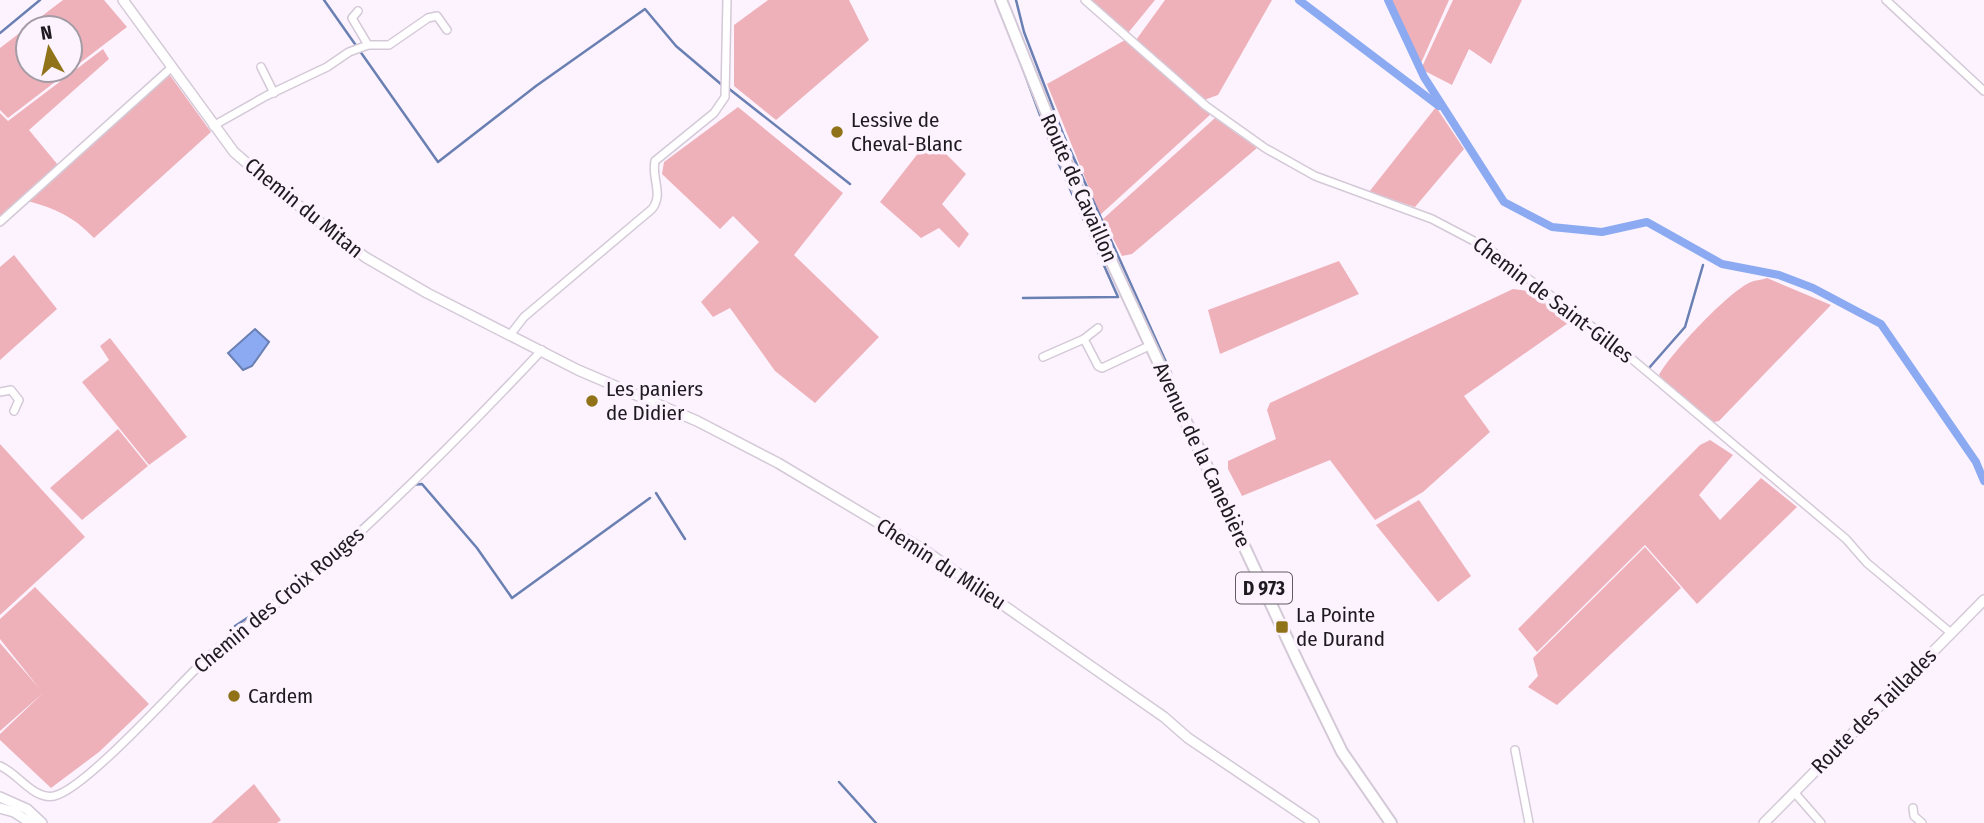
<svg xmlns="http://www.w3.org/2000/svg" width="1984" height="823" font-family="'Fira Sans Condensed',sans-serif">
<rect width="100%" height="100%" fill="#fcf3ff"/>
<g fill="#efb1b9" fill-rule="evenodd">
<path d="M63 0H104L127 27 8 118 0 110V48ZM28 28H70V70H28Z"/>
<polygon points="768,0 849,0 869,40 776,120 734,86 734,25"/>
<polygon points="1089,0 1155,0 1128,33"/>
<polygon points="1165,0 1272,0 1218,95 1204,100 1136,40"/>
<polygon points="1391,0 1449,0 1421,63"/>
<polygon points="1453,0 1522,0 1491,64 1469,49 1452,85 1421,69"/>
<polygon points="1125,40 1211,114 1100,215 1047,84"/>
<polygon points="103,49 109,59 29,130 58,165 0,218 0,113 8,121"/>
<path d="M169 74 211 132 94 238C74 217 55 208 27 201Z"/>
<polygon points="738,107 843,193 794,255 879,337 815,403 775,371 730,308 713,317 701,302 759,242 733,216 720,229 662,174 664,162"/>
<polygon points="1436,107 1464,149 1415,207 1369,192"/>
<polygon points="1215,118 1257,148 1132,254 1122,256 1103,219"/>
<polygon points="930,138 966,174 942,204 969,234 959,248 939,228 921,238 880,202"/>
<polygon points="14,255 57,309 0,360 0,267"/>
<polygon points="1339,261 1359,294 1220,354 1208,310"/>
<path d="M1767 278 1831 305 1719 421 1710 423 1680 398 1659 375C1671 353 1729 291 1751 282 1756 280 1762 280 1767 278Z"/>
<polygon points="1513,289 1529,291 1571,321 1464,396 1490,432 1423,492 1375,520 1330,460 1242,496 1228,469 1228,461 1276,439 1267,410 1270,403"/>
<polygon points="110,338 187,437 149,465 82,382 109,360 100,346"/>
<polygon points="118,429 148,466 82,520 50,488"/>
<polygon points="1710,440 1733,455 1699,495 1720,520 1761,478 1797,507 1697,604 1645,545 1537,652 1518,629 1700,445"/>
<polygon points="0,444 85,537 0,615"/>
<polygon points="1419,500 1471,576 1438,602 1376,525"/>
<polygon points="1645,547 1681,588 1557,705 1528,687 1538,676 1533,658"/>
<polygon points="35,587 149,704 99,752 51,788 0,740 0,734 43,693 0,731 0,643 39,688 0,639 0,619"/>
<polygon points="254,784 281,820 277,823 211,823"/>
</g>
<polygon fill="#8baaf1" stroke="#6a7fb2" stroke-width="2" points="255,329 269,342 252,366 243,370 228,353"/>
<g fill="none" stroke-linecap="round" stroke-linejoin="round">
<g stroke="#6a7fb2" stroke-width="2.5">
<polyline points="324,0 438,162 536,86 645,9 676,46 722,85"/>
<polyline points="1016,0 1024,32 1063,134 1171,373"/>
<polyline points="0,33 40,0"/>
<polyline points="1013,42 1054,153 1118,297 1023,298"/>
<polyline points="728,88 850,184"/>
<polyline points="1649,368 1685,327 1703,265"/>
<polyline points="412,485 422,484 477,548 512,598 650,498"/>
<polyline points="656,493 685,539"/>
<polyline points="312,571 382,507"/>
<polyline points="235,626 288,591"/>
<polyline points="839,782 876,823"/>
</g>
<g stroke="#8baaf1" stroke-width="8">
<polyline points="1299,0 1439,106"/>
<polyline points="1388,0 1424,77 1504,202 1552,227 1602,232 1647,222 1722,264 1779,275 1813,288 1881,324 1976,462 1984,481"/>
</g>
<g stroke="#d4c9d7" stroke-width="10">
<g id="minor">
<polyline points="1085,0 1206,106 1265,148 1315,176 1432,219 1489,249 1607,338 1846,539 1867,563 1951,633"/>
<polyline points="1886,0 1984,91"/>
<polyline points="358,11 352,18 368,45"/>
<polyline points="261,67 274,93"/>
<polyline points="213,126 266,96 327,67 349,52 368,45 389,45 428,18 437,16 447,30"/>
<polyline points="0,222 171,68"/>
<path d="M510 335 524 317 652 209C664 194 651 178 655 161L714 113 725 97 727 0"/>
<polyline points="1084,339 1098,328"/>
<polyline points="1043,357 1084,339 1098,366 1102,368 1151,345"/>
<polyline points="0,392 11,390 19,400 14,411"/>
<polyline points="1515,750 1529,823"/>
<path d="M0 766C18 773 33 800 54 796 86 789 178 685 207 658 241 627 280 604 315 573 394 503 469 428 542 350"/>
<polyline points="1794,792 1821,823"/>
<polyline points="1913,808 1914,816 1922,823"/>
</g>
</g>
<g stroke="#d4c9d7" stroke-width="12">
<g id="tertiary">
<polyline points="123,0 234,152 271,184 365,257 427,293 578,370 697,421 778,463 927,552 1164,717 1188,738 1314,823"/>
<polyline points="0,797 27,809 42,823"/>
<polyline points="0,808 14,812 31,823"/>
<polyline points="1764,823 1984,600"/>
</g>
</g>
<g stroke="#d4c9d7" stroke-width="14">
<polyline id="primary" points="1001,0 1073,179 1298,662 1342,752 1391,823"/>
</g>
<use href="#minor" stroke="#fff" stroke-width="7"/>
<use href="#tertiary" stroke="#fff" stroke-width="9"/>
<use href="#primary" stroke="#fff" stroke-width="10"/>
</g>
<g fill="#907318" stroke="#fcf3ff" stroke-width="2.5">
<circle cx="837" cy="132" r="7"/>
<circle cx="592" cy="401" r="7"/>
<rect x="1275" y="620" width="14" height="14" rx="3.5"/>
<circle cx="234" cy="696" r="7"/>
</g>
<g text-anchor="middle" stroke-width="7" stroke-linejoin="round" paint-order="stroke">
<rect fill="#fcf3ff" stroke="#615b62" stroke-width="2" x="1236" y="572.5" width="56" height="31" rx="5"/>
<g font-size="19" font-weight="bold" fill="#1e1a1f">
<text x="1264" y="595">D 973</text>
</g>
<g font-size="21" fill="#1e1a1f" stroke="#fcf3ff" text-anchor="start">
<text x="851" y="127">Lessive de<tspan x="851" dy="24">Cheval-Blanc</tspan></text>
<text x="606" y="396">Les paniers<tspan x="606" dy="24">de Didier</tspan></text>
<text x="1296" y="622">La Pointe<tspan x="1296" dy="24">de Durand</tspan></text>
<text x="248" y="703">Cardem</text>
</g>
<g font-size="21" fill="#1e1a1f" stroke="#fcf3ff">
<text transform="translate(1079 188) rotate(66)" y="7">Route de Cavaillon</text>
<text transform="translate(304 208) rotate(39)" y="7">Chemin du Mitan</text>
<text transform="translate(1553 300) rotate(37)" y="7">Chemin de Saint-Gilles</text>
<text transform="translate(1202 455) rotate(65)" y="7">Avenue de la Canebière</text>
<text transform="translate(941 564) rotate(33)" y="7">Chemin du Milieu</text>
<text transform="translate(279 600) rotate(-40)" y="7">Chemin des Croix Rouges</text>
<text transform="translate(1874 711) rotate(-45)" y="7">Route des Taillades</text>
</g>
</g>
<g transform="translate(49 49) rotate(351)"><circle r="33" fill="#fcf3ff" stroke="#a39ca5" stroke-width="2"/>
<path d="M0-5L12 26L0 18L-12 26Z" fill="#907318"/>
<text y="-10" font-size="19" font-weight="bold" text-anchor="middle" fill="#1e1a1f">N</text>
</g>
</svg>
